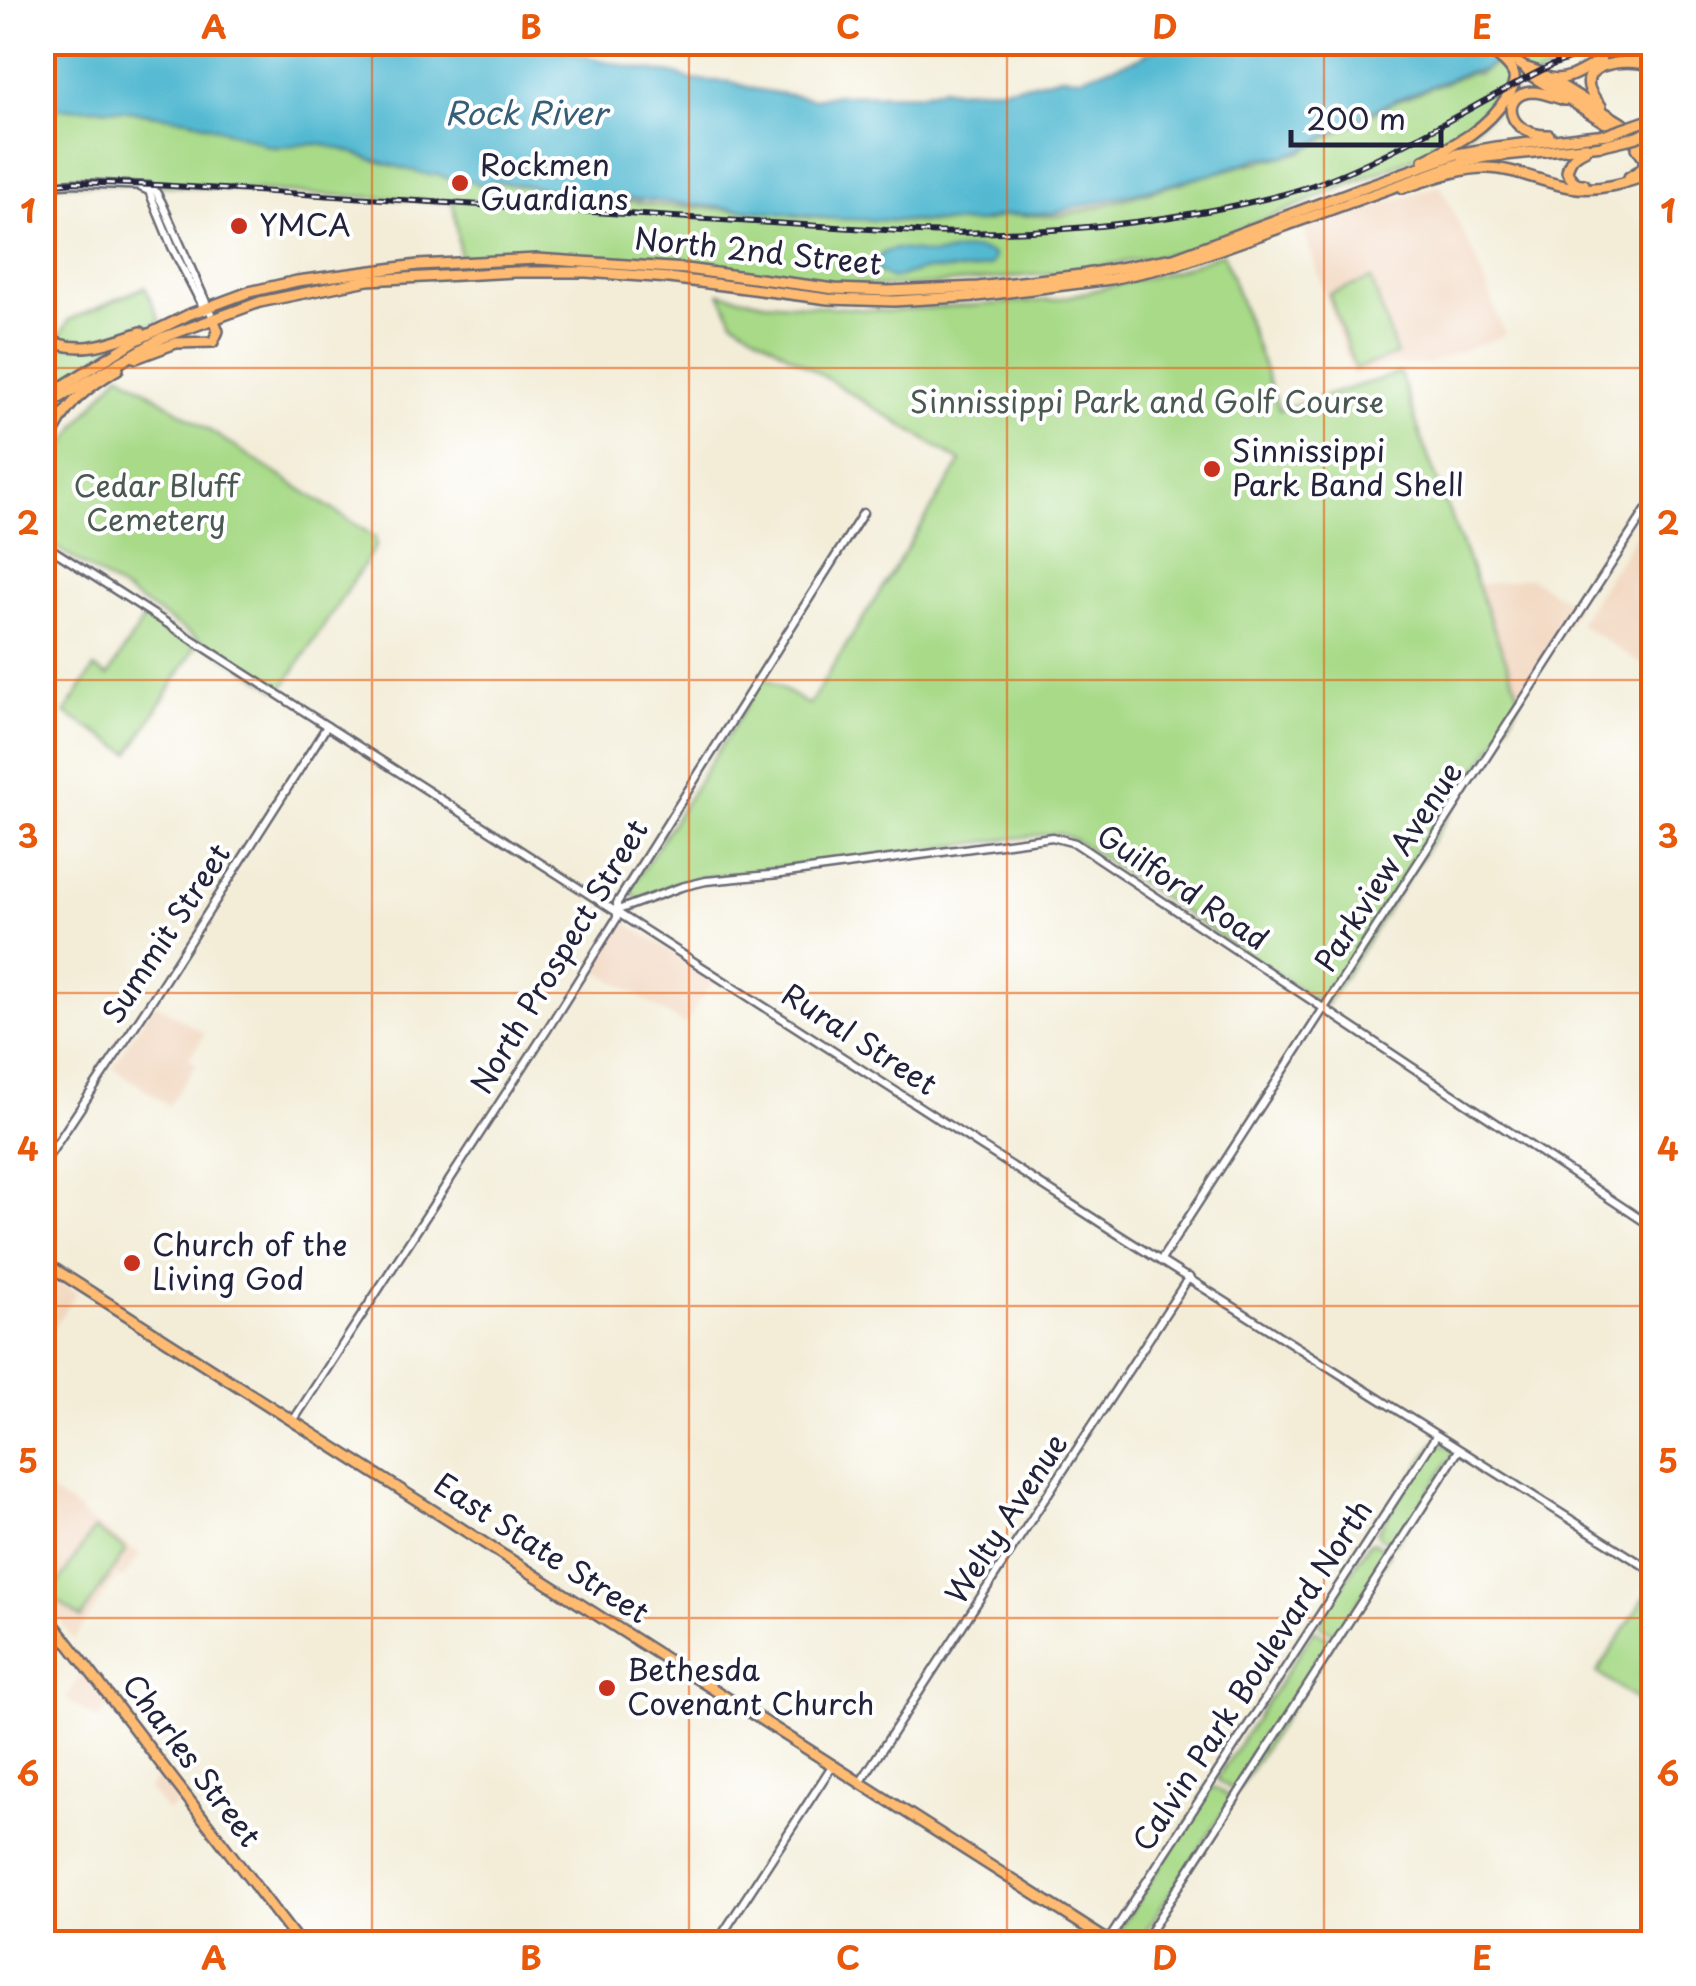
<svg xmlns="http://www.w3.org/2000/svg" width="1696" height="1986" font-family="'Playpen Sans',sans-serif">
<rect width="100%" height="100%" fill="#fff"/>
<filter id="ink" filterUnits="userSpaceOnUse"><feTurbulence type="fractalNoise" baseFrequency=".01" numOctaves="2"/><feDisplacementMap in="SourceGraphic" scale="20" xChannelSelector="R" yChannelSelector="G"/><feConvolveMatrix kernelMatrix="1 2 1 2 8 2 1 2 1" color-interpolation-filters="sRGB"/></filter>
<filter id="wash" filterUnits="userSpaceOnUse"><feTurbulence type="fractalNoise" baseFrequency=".0048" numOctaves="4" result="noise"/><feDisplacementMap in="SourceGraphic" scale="40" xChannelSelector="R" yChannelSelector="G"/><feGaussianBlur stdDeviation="2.25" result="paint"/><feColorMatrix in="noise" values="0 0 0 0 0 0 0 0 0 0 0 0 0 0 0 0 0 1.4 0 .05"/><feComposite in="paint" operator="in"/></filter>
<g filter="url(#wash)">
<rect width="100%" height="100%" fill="#f3edd8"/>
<g fill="#f1d5bd">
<polygon points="1440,185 1476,259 1505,335 1424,365 1393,365 1352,375 1303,229"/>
<polygon points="1648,517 1654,520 1653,672 1578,623"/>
<polygon points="1530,578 1578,607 1520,697 1477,585"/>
<polygon points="623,921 717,980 713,981 684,1025 594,968 587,970 618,922"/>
<polygon points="154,1003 205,1034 189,1058 196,1064 169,1106 113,1067"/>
<polygon points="43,1271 77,1293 43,1345"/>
<polygon points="42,1487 80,1511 82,1516 140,1554 123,1579 117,1576 74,1640 43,1599"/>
<polygon points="84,1672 107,1702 107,1707 100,1719 96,1719 66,1699"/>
<polygon points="158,1774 162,1774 183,1801 167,1812 149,1789"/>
</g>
<g fill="#a8da88" stroke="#657e62" stroke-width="2.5">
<path d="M1524 43H1653V49L1619 48 1556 66 1508 93 1494 112 1467 132 1431 151 1187 251 1073 271 995 279 912 286H875L824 283 674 264 583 256 528 253 460 258 453 202 156 185 54 183 43 185V109L105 108 188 119 258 141C273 153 294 143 312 144 334 145 354 153 374 160 392 166 411 170 429 175L437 174 452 180 467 179 480 185 491 181 655 205 774 212 803 217 837 219 865 218 887 221 942 223 985 222 1005 215 1057 216 1082 211 1244 165 1299 153 1396 101 1470 73 1479 74Z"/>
<polygon points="1223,253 1279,410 1400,373 1424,446 1520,697 1513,715 1325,1006 1075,840 1057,833 700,878 677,883 639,899 629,891 764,678 809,705 961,462 733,320 720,293 764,302 886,311 1054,300 1174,271"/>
<polygon points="1371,279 1397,355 1355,369 1329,294"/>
<polygon points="145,287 160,321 96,344 67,344 43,333 43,325 46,328 54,325 54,332 61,334 69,320"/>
<polygon points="42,340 52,345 116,345 43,392"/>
<polygon points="120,373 375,537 376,546 283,688 278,690 43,539 43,483 78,424"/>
<polygon points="146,615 196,646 130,753 65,713 94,668 108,676"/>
<polygon points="1436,1441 1452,1448 1454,1453 1396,1542 1389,1543 1379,1536 1378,1530"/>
<polygon points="94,1529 126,1550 81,1618 50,1596"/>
<polygon points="1374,1542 1388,1551 1388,1556 1337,1634 1320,1626 1320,1620 1369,1543"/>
<polygon points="1653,1584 1653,1698 1645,1706 1597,1673"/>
<polygon points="1314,1630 1331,1639 1331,1645 1238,1789 1232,1790 1218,1780 1219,1775"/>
<polygon points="1214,1787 1230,1797 1230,1802 1138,1943 1123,1943 1115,1936 1210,1789"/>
</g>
<g fill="#53b9d1" stroke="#3a6e86" stroke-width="2.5">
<path d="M43 42 532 43 630 67 679 75 692 80 732 82 754 89 815 99 832 95 918 94 942 88 953 90 999 88 1030 84 1061 76 1081 77 1139 58 1146 53 1171 43H1520L1484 70 1468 72 1395 100 1357 118 1308 147 1285 156 1260 158 1212 174 1054 213 1005 215 976 223 837 219 596 195 491 181 480 185 467 179 452 180 437 174 429 175C411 170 392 166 374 160 354 153 334 145 312 144 294 143 273 153 258 141L188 119 105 108 43 109Z"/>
<path d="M896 249C907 249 918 253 928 254 952 257 965 242 993 254L994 258 991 265 973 270H923L891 279 875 269C876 255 884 251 896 249Z"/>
</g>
</g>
<g filter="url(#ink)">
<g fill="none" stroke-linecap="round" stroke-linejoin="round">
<g stroke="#6b6972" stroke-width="11">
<g id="minor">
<polyline points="42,185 76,183 150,186 156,192 162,203 213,318"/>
<polyline points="140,187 149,191 172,247 205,311"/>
<polyline points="42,543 1121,1236 1654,1572"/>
<polyline points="618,910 681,887 706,881 780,874 1052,837 1075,843 1654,1228"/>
<polyline points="42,1166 154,997 327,726"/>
<polyline points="1161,1260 1654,498"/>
<polyline points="293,1421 547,1030 617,918 617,903 863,513"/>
<polyline points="860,1783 1189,1277"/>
<polyline points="1108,1941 1436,1436"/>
<polyline points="716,1944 832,1766"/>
<polyline points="1142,1944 1459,1450"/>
</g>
</g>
<g stroke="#6b6972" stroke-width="14">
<g id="major">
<polyline points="1489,45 1524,67 1532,76 1654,154"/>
<polyline points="1626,56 1654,54"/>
<polyline points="1527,68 1539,72 1654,143"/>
<path d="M1551 78C1570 82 1585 67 1601 61"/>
<path d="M1601 106C1562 64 1623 56 1654 66"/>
<path d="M1549 135C1506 136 1499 94 1532 92 1543 92 1554 97 1564 100"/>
<path d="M1424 160C1456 144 1487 129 1506 98 1510 92 1516 84 1514 76 1511 63 1489 51 1480 42"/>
<polyline points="1629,177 1642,169 1645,160 1637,148"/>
<path d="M1584 184C1575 185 1571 179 1567 172 1569 160 1574 155 1585 150"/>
<path d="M1403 188C1429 180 1458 168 1486 168 1515 168 1542 183 1570 187 1599 192 1626 183 1654 173"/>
<path d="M42 336C75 357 107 344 141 332"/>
<polyline points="136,358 176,343 213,342 218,331 213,318"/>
<polyline points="42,399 135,341 190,314 249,292 297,281 418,265 537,259 686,269 835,289 888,291 978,287 1081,275 1174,258 1364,187 1457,154 1496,147 1587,136"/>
<polyline points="42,408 162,338 260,302 368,280 515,272 586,272 669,278 828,299 894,301 977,296 1111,279 1176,265 1466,161 1486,157 1603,145"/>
<path d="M42 457C62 410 74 395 118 369"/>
<polyline points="42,1261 1113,1944"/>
<polyline points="42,1609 300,1944"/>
</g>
</g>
<use href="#minor" stroke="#fff" stroke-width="6"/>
<use href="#major" stroke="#ffbb71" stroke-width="9"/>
<g stroke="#22223b" stroke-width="6">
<path id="rail" d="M42 185 75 182 156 185 918 232C1016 235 1115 228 1212 210 1254 202 1297 193 1337 176 1411 145 1480 101 1552 65L1583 54 1631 42"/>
</g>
<use href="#rail" stroke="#fff" stroke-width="2.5" stroke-dasharray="8" stroke-linecap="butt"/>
<g stroke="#6b6972" stroke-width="14" stroke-linecap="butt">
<g id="major-bridge">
<polyline points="1587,136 1608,134 1646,121"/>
<polyline points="1603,145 1637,137 1654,129"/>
</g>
</g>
<use href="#major-bridge" stroke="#ffbb71" stroke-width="9"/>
</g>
</g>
<path fill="none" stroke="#e8590c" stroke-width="2.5" stroke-opacity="0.55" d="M372 42V1944M689 42V1944M1007 42V1944M1324 42V1944M42 368H1654M42 680H1654M42 993H1654M42 1306H1654M42 1618H1654"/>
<g fill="#c8321e" stroke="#fff" stroke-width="4">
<circle cx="460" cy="183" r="10"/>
<circle cx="239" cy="226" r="10"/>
<circle cx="1212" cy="469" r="10"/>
<circle cx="132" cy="1263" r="10"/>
<circle cx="607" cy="1688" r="10"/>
</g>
<g text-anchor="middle" stroke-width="8" stroke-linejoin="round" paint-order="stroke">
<g font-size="30" fill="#22223b" stroke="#fff" text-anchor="start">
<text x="480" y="176">Rockmen<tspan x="480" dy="34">Guardians</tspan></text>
<text x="259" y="236">YMCA</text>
<text x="1232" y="462">Sinnissippi<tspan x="1232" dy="34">Park Band Shell</tspan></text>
<text x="152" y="1256">Church of the<tspan x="152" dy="34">Living God</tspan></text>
<text x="627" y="1681">Bethesda<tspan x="627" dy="34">Covenant Church</tspan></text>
</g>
<g font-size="30" fill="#22223b" stroke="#fff">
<text transform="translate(758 252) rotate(6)" y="10">North 2nd Street</text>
<text transform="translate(1389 867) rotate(-57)" y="10">Parkview Avenue</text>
<text transform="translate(1182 888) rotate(34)" y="10">Guilford Road</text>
<text transform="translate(167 934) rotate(-57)" y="10">Summit Street</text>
<text transform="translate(560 957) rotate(-59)" y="10">North Prospect Street</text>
<text transform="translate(859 1040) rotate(33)" y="10">Rural Street</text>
<text transform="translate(1007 1519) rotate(-57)" y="10">Welty Avenue</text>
<text transform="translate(541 1549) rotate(33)" y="10">East State Street</text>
<text transform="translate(1253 1676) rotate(-57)" y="10">Calvin Park Boulevard North</text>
<text transform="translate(191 1761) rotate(53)" y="10">Charles Street</text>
</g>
<g font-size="30" fill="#4a5952" stroke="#fff">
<text x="1147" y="413">Sinnissippi Park and Golf Course</text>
<text x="156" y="497">Cedar Bluff<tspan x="156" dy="34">Cemetery</tspan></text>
</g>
<g font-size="32" font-style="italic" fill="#365e77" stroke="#fff">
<text x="526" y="125">Rock River</text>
</g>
</g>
<rect width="1696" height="1986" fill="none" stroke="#fff" stroke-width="110"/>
<path d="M1291 130v15h150v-15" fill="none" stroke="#22223b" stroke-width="5"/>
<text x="1306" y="130" font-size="30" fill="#22223b" stroke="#ffffff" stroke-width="8" paint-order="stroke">200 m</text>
<rect x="55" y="55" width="1586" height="1876" fill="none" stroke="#e8590c" stroke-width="4"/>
<g font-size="32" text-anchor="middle" font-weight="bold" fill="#e8590c">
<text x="214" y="39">A</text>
<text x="531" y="39">B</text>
<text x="848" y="39">C</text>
<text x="1165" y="39">D</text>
<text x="1482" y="39">E</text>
<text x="28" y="223">1</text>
<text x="1668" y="223">1</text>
<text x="28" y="535">2</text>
<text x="1668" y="535">2</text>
<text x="28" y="848">3</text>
<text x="1668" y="848">3</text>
<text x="28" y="1161">4</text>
<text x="1668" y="1161">4</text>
<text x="28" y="1473">5</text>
<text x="1668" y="1473">5</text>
<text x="28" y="1786">6</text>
<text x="1668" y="1786">6</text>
<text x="214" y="1970">A</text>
<text x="531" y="1970">B</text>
<text x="848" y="1970">C</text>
<text x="1165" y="1970">D</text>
<text x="1482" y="1970">E</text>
</g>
</svg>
